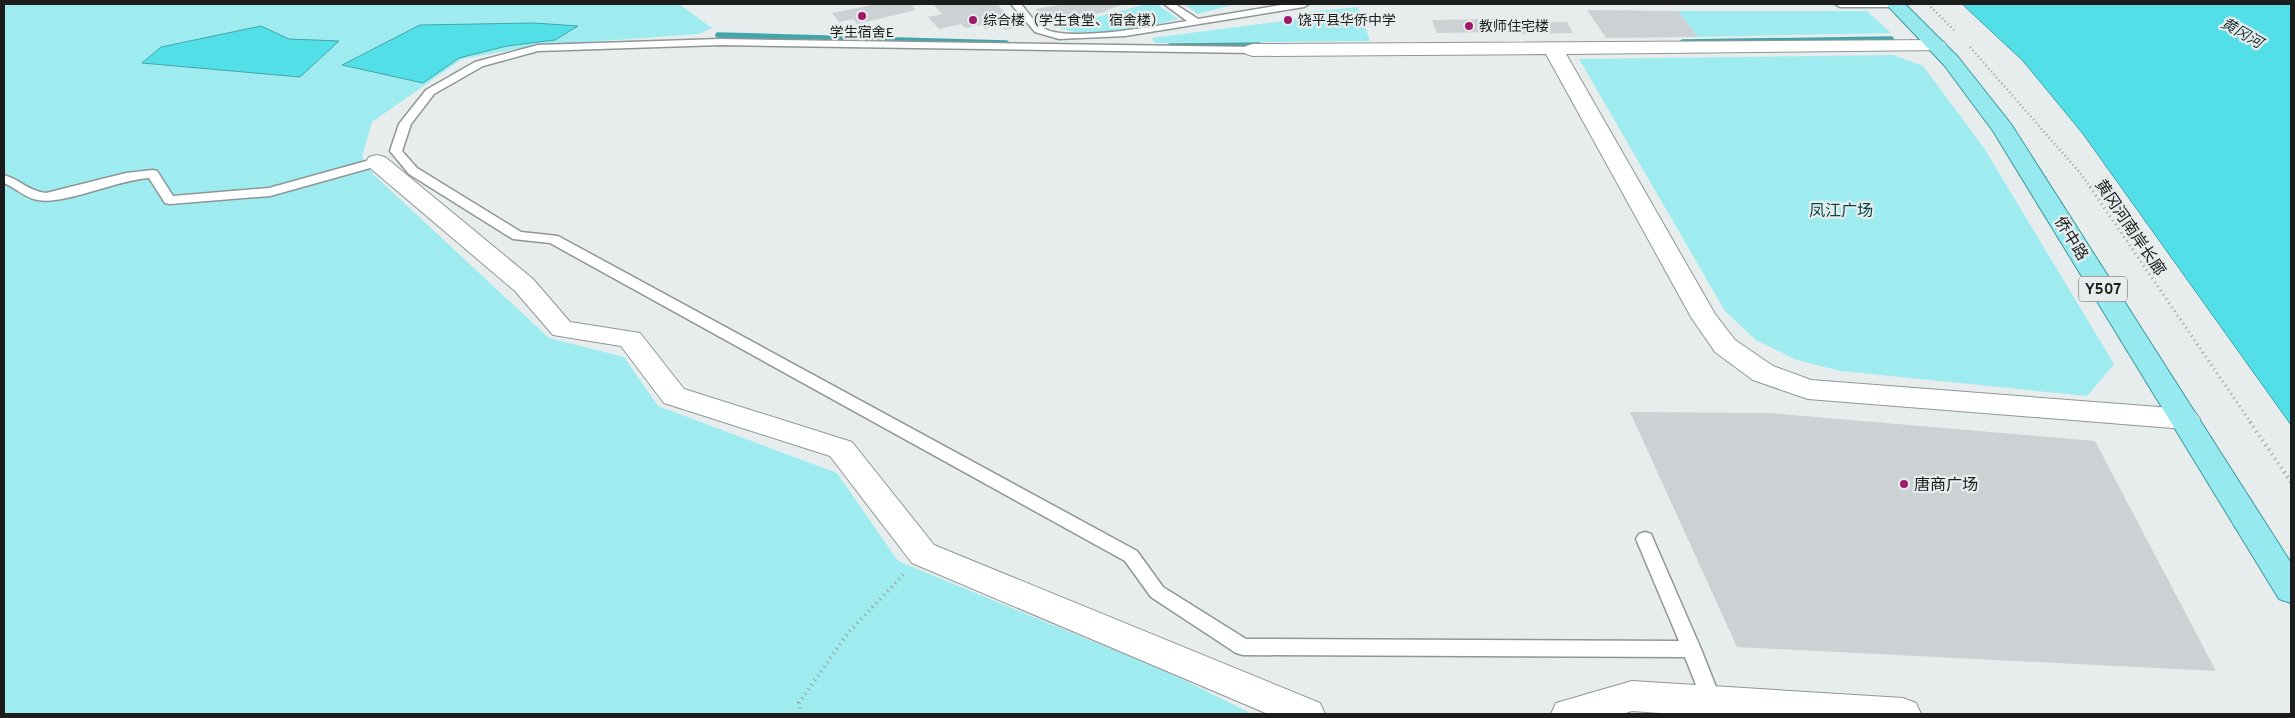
<svg xmlns="http://www.w3.org/2000/svg" width="2295" height="718" font-family="Overpass,'Noto Sans SC',sans-serif">
<rect width="100%" height="100%" fill="#e7eded"/>
<g fill="#9eecf0">
<polygon points="4,4 679,4 712,28 699,34 533,46 462,59 372,122 362,157 373,174 549,338 624,357 658,406 837,473 898,561 1172,674 1252,714 4,714"/>
<path d="M1147 4H1157L1178 19C1145 28 1091 41 1058 27Z"/>
<polygon points="1184,4 1236,4 1198,14"/>
<polygon points="1358,7 1370,41 1155,43 1152,38 1298,19 1298,13"/>
<polygon points="1678,11 1867,11 1891,33 1698,37"/>
<polygon points="1893,55 1923,66 1984,148 2114,364 2087,396 1841,371 1797,360 1756,340 1725,311 1579,59"/>
</g>
<g fill="#53dfe7" stroke="#42a5aa">
<polygon points="1962,4 2291,4 2291,425 2083,134 2023,61"/>
<polygon points="534,23 578,26 555,40 507,46 459,58 423,83 342,65 420,25"/>
<polygon points="261,26 289,39 339,41 300,77 142,63 161,47"/>
</g>
<g fill="none" stroke-linecap="round" stroke-linejoin="round">
<g stroke="#42a5aa" stroke-width="5.5">
<polyline points="718,35 1006,43"/>
<polyline points="1683,42 1891,39"/>
<polyline points="1170,46 1259,45"/>
</g>
</g>
<g fill="#ccd2d3">
<polygon points="877,4 920,5 912,6 916,10 857,24 853,19 839,22 832,13"/>
<polygon points="933,4 997,4 1020,27 1005,30 1000,25 985,29 981,25 965,28 961,24 939,29 928,17 942,14"/>
<polygon points="1065,4 1126,4 1106,10 1109,11 1053,24 1035,9"/>
<polygon points="1587,10 1678,11 1698,37 1606,38"/>
<polygon points="1500,19 1507,32 1437,33 1432,20"/>
<polygon points="1567,22 1573,33 1523,34 1517,23"/>
<polygon points="1630,412 1768,413 2095,441 2216,671 1737,647"/>
</g>
<g fill="none" stroke-linecap="round" stroke-linejoin="round">
<g stroke="#909696" stroke-width="3">
<g id="lane">
<path d="M1011 4H1021C1028 12 1035 24 1045 29 1070 42 1157 26 1187 21L1164 4H1175L1198 19 1287 4H1309L1304 7 1125 36 1059 39 1035 32Z"/>
<polygon points="1835,4 1901,4 1896,7 1840,7"/>
<polygon points="720,39 1253,47 1258,50 1253,53 720,45 538,51 483,66 434,94 411,124 402,151 417,168 521,232 558,236 1137,551 1163,587 1246,639 1679,641 1636,539 1639,534 1645,532 1651,534 1701,649 1722,702 1719,708 1712,710 1705,708 1685,657 1243,655 1236,653 1151,597 1125,561 550,243 513,239 409,174 390,151 399,124 426,90 475,62 538,45"/>
<path d="M377 158 381 159 383 162 381 165 270 196 170 204 165 203 149 178C117 180 64 205 38 200 25 198 16 188 4 183V175C19 179 30 192 46 193L126 173 153 170 157 171 173 196 269 188Z"/>
</g>
</g>
<g stroke="#909696" stroke-width="2">
<g id="street">
<polygon points="1937,40 1944,42 1947,46 1944,50 1566,54 1715,314 1735,340 1773,366 1811,380 2185,409 2195,412 2200,419 2195,426 2185,429 1808,399 1753,380 1715,352 1691,317 1546,54 1253,56 1246,54 1243,50 1246,46 1253,44"/>
<polygon points="377,155 385,157 533,279 570,322 640,333 684,389 852,442 934,545 1320,703 1325,714 1268,714 912,563 830,456 664,403 621,346 553,335 515,291 369,167 366,162 369,157"/>
<polygon points="1632,681 1903,698 1916,703 1921,714 1674,714 1632,711 1622,714 1551,714 1556,703"/>
</g>
</g>
<g stroke="#3d989d" stroke-width="2">
<polygon id="primary" points="1886,4 1905,4 1958,57 2011,124 2291,563 2291,603 2279,599 1993,131 1944,65"/>
</g>
<g stroke="#999e9e" stroke-width="2.5" stroke-dasharray="1 3" stroke-linecap="butt">
<polyline points="1928,4 1954,30"/>
<polyline points="1970,47 2081,174 2091,188"/>
</g>
<polyline stroke="#999e9e" stroke-width="3" stroke-dasharray="1 4" stroke-linecap="butt" points="2090,187 2251,423"/>
<g stroke="#999e9e" stroke-width="4" stroke-dasharray="1 4.5" stroke-linecap="butt">
<polyline points="2250,422 2291,482"/>
<polyline points="801,714 799,703 848,633 905,573"/>
</g>
<use href="#lane" fill="#fff" fill-rule="evenodd"/>
<use href="#street" fill="#fff" fill-rule="evenodd"/>
<use href="#primary" fill="#96e9ee" fill-rule="evenodd"/>
</g>
<g fill="#9f1968" stroke="#e7eded" stroke-width="2">
<circle cx="862" cy="16" r="5"/>
<circle cx="973" cy="20" r="5"/>
<circle cx="1288" cy="20" r="5"/>
<circle cx="1469" cy="26" r="5"/>
<circle cx="1904" cy="484" r="5"/>
</g>
<g text-anchor="middle" stroke-width="4.5" stroke-linejoin="round" paint-order="stroke">
<g font-size="14" fill="#1b1d1d" stroke="#e7eded" text-anchor="start">
<text x="983" y="25">综合楼（学生食堂、宿舍楼）</text>
<text x="1298" y="25">饶平县华侨中学</text>
<text x="1479" y="31">教师住宅楼</text>
<text x="862" y="37" text-anchor="middle">学生宿舍E</text>
</g>
<g font-size="15" font-style="italic" fill="#1b3334" stroke="#e7eded">
<text transform="translate(2242 33) rotate(30)" y="5">黄冈河</text>
</g>
<rect fill="#e7eded" stroke="#585b5b" stroke-width="1" x="2079" y="276.5" width="48" height="25" rx="4"/>
<g font-size="15" font-weight="bold" fill="#1b1d1d">
<text x="2103" y="294">Y507</text>
</g>
<g font-size="16" fill="#04464a" stroke="#e7eded">
<text x="1841" y="216">凤江广场</text>
</g>
<g font-size="16" fill="#1b1d1d" stroke="#e7eded">
<text transform="translate(2131 227) rotate(56)" y="6">黄冈河南岸长廊</text>
<text transform="translate(2072 238) rotate(58)" y="6">侨中路</text>
</g>
<g font-size="16" fill="#1b1d1d" stroke="#e7eded" text-anchor="start">
<text x="1914" y="490">唐商广场</text>
</g>
</g>
<rect width="2295" height="718" fill="none" stroke="#1b1d1d" stroke-width="10"/>
</svg>
